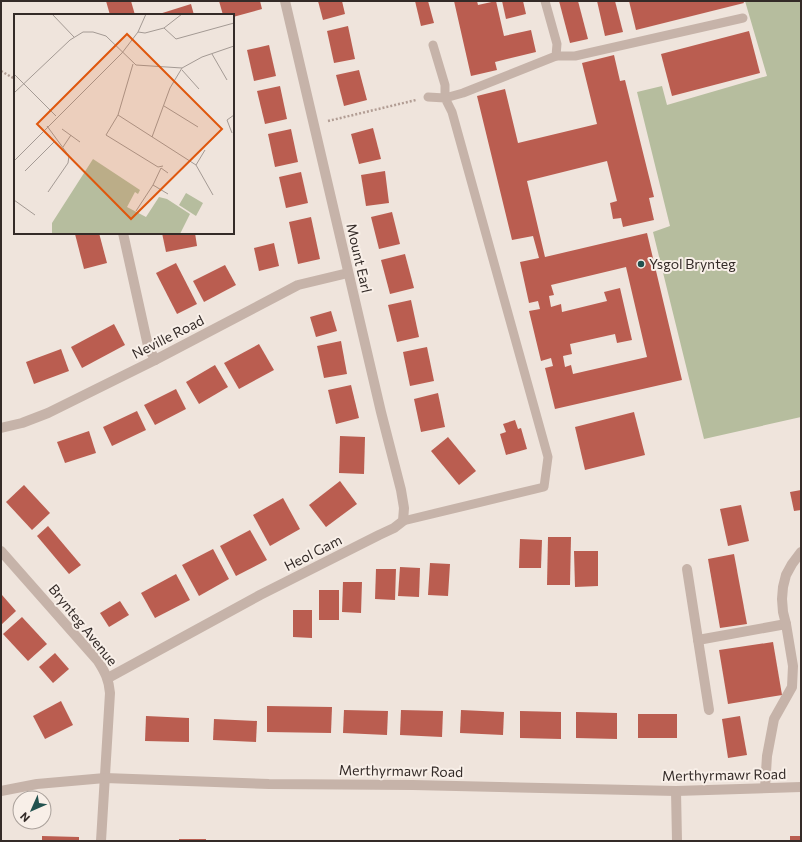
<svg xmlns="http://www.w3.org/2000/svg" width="802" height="842" font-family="Commissioner,sans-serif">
<rect width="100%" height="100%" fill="#efe4dc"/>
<polygon fill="#b6bd9e" points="745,1 801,1 801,417 704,439 653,232 670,226 637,92 662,86 667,105 767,76"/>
<g fill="#ba5d50" fill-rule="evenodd">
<polygon points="106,1 131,1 135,15 110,15"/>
<polygon points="219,1 260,1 262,9 233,17 233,15 223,15"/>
<polygon points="318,1 342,1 345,14 323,20"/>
<polygon points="415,1 428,1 434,23 421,26"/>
<polygon points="454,1 477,1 478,5 496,1 504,36 531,30 536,52 495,62 497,70 471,76"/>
<polygon points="502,1 523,1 526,14 506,19"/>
<polygon points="559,1 578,1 588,39 570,43"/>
<polygon points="597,1 615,1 623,32 605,36"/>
<polygon points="629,1 743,1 744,3 636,30"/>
<polygon points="191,4 194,15 156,15"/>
<polygon points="348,26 355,59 334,63 327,31"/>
<polygon points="749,31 760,73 672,96 661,54"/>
<polygon points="269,45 276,76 254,81 247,50"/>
<path d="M614 55 620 81 625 80 654 197 649 198 654 220 623 227 621 218 613 219 610 203 617 201 607 161 527 181 545 257 647 233 682 380 555 409 545 368 553 366 551 358 541 361 529 311 540 309 538 301 529 303 520 262 539 258 533 236 512 240 477 96 505 89 518 143 597 124 582 63ZM626 267 647 357 573 374 571 365 565 367 563 356 572 354 570 344 615 334 617 343 632 340 620 288 604 292 607 301 562 312 561 304 551 307 549 296 554 295 551 285Z"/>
<polygon points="359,70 367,100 344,106 336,75"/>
<polygon points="280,86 287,119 265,124 257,91"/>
<polygon points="373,128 381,159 359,164 351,134"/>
<polygon points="291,129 298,162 275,167 268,134"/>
<polygon points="385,171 389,203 366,206 361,175"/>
<polygon points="301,172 308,203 286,208 279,177"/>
<polygon points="392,212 400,244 379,249 371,217"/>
<polygon points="311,217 320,259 298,264 289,222"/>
<polygon points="79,233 99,233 107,263 84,269 75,234"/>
<polygon points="162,233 195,233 197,246 166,252"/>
<polygon points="274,243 279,266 259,271 254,248"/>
<polygon points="405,254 414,288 390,294 381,260"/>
<polygon points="176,263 197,304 177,314 156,273"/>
<polygon points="225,265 236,285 204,302 193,281"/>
<polygon points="411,300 419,337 397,342 388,305"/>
<polygon points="331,311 337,331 316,337 310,317"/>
<polygon points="114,324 125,345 82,368 71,347"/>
<polygon points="341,341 347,374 324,378 317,346"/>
<polygon points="259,344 274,370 239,389 224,363"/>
<polygon points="427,347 434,381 410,386 403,352"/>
<polygon points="61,349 69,371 34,384 26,362"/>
<polygon points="215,365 228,387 199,404 186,382"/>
<polygon points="351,385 359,418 336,424 328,390"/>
<polygon points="176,389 186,409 155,425 144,405"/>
<polygon points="438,393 445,427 421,432 414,399"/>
<polygon points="137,411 146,430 112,446 103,427"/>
<polygon points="634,412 645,455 585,470 575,427"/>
<polygon points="515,420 518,429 521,428 527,449 506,455 500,434 506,432 503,424"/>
<polygon points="89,431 96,453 65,463 57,442"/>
<polygon points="340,436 365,437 364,474 339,473"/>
<polygon points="448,437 476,471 459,485 431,451"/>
<polygon points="340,481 357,504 326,527 309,505"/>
<polygon points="24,485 50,513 32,530 6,502"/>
<polygon points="801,490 801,510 794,511 790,492"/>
<polygon points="283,498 300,529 270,546 253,515"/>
<polygon points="741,505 749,541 728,546 720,509"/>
<polygon points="48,526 81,565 69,574 37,536"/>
<polygon points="250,530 267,560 236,576 220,546"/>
<polygon points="548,537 571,537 570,585 547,585"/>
<polygon points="520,539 542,540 541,568 519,568"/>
<polygon points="213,549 229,579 199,596 182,565"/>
<polygon points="574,551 598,551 598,586 575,587"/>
<polygon points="734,554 747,624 720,628 708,559"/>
<polygon points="430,563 450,564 448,596 428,595"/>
<polygon points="400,567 420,568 419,597 398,596"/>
<polygon points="376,569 396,569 395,600 375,599"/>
<polygon points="176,574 190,600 155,618 141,593"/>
<polygon points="343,582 362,582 361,613 342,612"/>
<rect x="319" y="590" width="20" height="30"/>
<polygon points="2,595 16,611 1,625 1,596"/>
<polygon points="120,601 129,615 109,627 100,613"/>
<polygon points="293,610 312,610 312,638 293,637"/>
<polygon points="22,617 47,644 28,661 3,634"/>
<polygon points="773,642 782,695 728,704 719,650"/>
<polygon points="55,653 69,669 53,683 39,667"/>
<polygon points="61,701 73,725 45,739 33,716"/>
<polygon points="267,706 332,707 331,733 267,732"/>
<polygon points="344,710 388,711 387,735 343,733"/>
<polygon points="401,710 443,711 442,737 400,735"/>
<polygon points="461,710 504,712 503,735 460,733"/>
<polygon points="520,711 561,712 561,739 520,738"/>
<polygon points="576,712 617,713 617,739 576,738"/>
<rect x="638" y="714" width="39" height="24"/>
<polygon points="146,716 189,718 189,742 145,741"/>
<polygon points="740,716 747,755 728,758 722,719"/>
<polygon points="214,719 257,721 256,742 213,740"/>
<polygon points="42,836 79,837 79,841 42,841"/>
<rect x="790" y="836" width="11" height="5"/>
<rect x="179" y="839" width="27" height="2"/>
</g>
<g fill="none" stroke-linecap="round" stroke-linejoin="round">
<g stroke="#b29d94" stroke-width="2.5" stroke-dasharray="2 2" stroke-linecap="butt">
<polyline points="1,71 15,79"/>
<polyline points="328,121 416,100"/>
</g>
<g stroke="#c6b3a9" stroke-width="9">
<polyline points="433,45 445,85 445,98 463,93 556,56 557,44 545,1"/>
<polyline points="556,56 575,56 743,18"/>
<polyline points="403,521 544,487 548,457 452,112 445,98 428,97"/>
</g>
<g stroke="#c6b3a9" stroke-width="10">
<polyline points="123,233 148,346 155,360"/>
<polyline points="1,428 22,423 48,413 155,360 298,285 348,273"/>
<path d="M1 551 98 661C105 672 109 680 110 693L101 841"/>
<polyline points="687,569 709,710"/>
<polyline points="698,640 786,624"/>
<polyline points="108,678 260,595 379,535 394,528 403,521 404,508 401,490 381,412 285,1"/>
<polyline points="765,788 767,756 774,719 792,687 793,666 786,624 783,612 782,599 783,587 786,575 792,564 801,552"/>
<polyline points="1,791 37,784 105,778 269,784 413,785 676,791 801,787"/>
<polyline points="676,791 677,841"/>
</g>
</g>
<circle fill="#22524f" stroke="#f8efe8" stroke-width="1.5" cx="641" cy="264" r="4"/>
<g text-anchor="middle" stroke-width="4" stroke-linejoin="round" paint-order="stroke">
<g font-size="14" fill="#342b28" stroke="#f8efe8">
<text transform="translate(359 258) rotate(77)" y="5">Mount Earl</text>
<text transform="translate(168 337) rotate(-27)" y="5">Neville Road</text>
<text transform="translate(313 553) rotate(-27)" y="5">Heol Gam</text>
<text transform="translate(83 625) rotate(51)" y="5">Brynteg Avenue</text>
<text transform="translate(401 771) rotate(1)" y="5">Merthyrmawr Road</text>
<text transform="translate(724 775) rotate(-1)" y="5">Merthyrmawr Road</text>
</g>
<g font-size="14" fill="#342b28" stroke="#f8efe8" text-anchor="start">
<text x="649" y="269">Ysgol Brynteg</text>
</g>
</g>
<g transform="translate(14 14)">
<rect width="220" height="220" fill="#efe4dc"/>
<path d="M79 145 126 176 124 180 121 178 113 193 132 203 145 183 153 185 176 200 166 220H38V209ZM172 179 189 189 182 202 165 191Z" fill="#b6bd9e"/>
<path fill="none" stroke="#a49a94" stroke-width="1" d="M38 0 60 23M150 14 162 25 220 9M124 18 131 19 150 14 168 0M198 40 213 66M119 50 104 101 92 121 144 153 149 152M168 56 185 75M0 60 42 102M0 79 56 26 69 18H79L92 22 122 51 168 54 188 43 220 32M150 92 184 113M104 101 182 151 199 181M33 112 55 142 54 149 34 178M48 115 66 128M218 119 213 106 220 101M138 123 156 74 168 54M49 133 57 121M0 147 108 39 124 18 132 0M182 151 191 136M11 157 41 127M154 180 139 171 147 154 154 159M0 186 21 201M122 197 139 171"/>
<path fill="#df570d" fill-opacity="0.15" stroke="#df570d" stroke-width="2" d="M113 20 208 115 117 205 23 110Z"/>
<rect width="220" height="220" fill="none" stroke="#342b28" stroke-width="2"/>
</g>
<rect width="802" height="842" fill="none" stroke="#342b28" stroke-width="4"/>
<g transform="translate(32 810) rotate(225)"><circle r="19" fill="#f8efe8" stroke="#aaa19b"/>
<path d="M0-3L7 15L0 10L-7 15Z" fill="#22524f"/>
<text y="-6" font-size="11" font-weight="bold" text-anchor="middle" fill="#342b28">N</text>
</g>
</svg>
